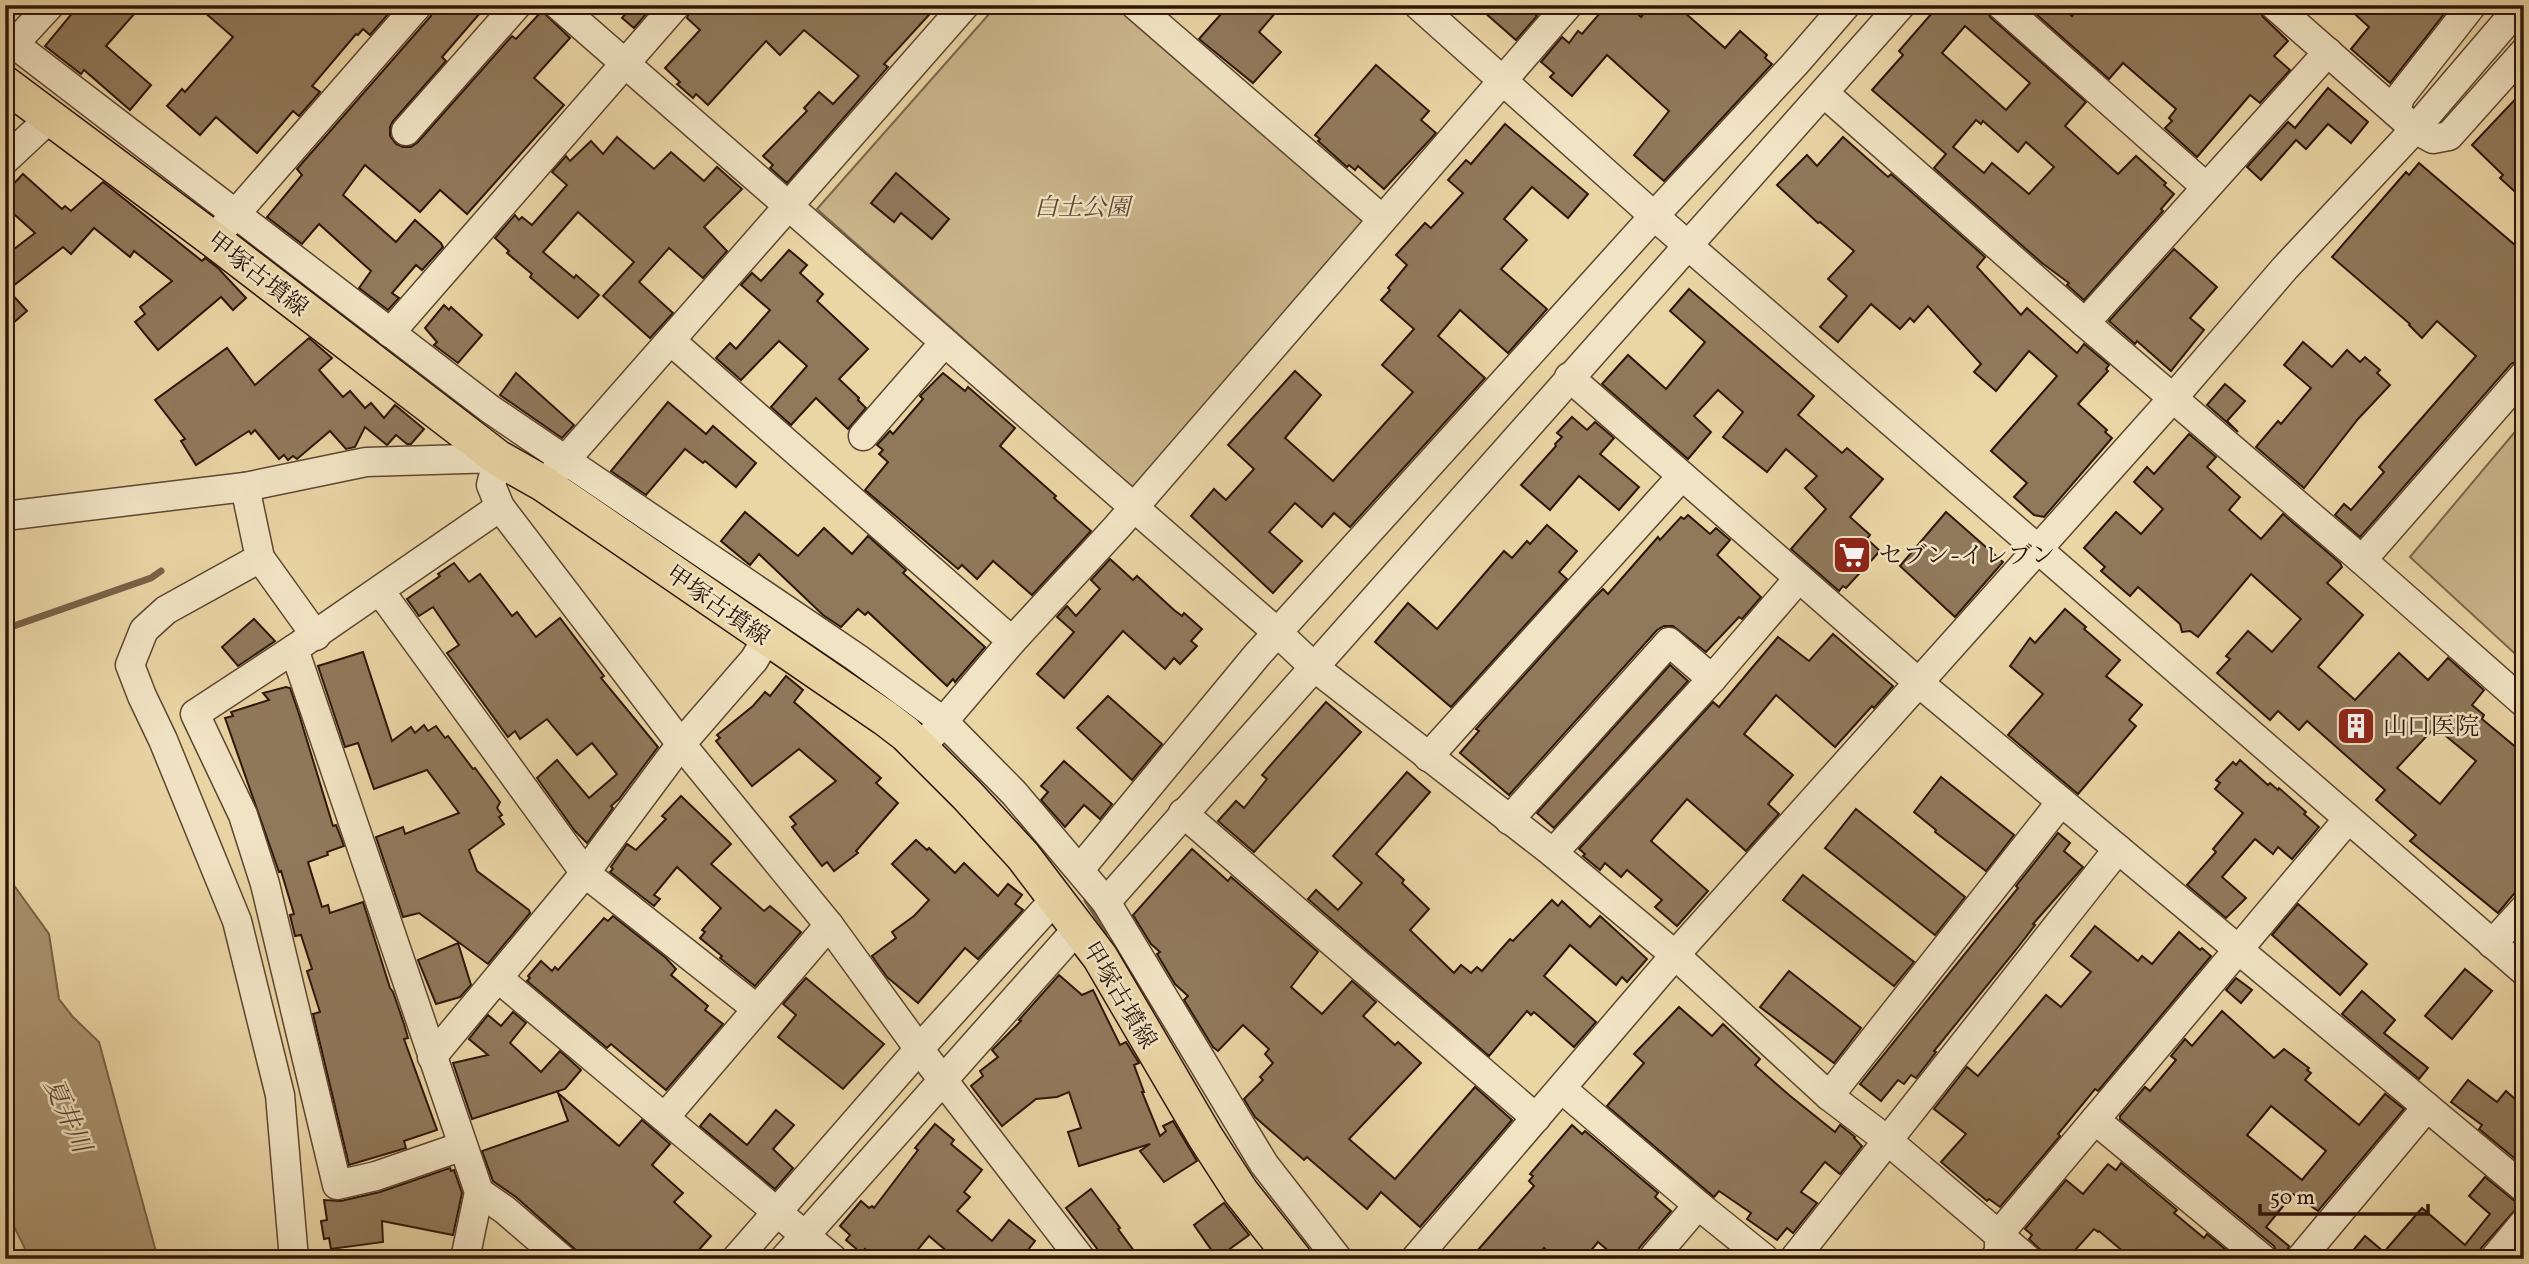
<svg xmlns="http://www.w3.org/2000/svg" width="2529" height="1264" font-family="Vollkorn,'Noto Serif JP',serif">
<rect width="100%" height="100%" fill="#ead5a5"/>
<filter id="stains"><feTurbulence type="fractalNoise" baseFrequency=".00286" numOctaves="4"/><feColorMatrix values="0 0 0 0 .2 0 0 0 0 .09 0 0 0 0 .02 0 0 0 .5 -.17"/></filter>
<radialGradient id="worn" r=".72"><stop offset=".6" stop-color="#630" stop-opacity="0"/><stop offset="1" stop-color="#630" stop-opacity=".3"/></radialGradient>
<g fill="#cab58b" stroke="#7c664a" stroke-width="2">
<polygon points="997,5 1122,5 1367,223 1132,488 817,209"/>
<polygon points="2524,421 2524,662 2410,557"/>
</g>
<polygon fill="#aa9470" stroke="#786247" stroke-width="2" points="5,873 49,934 59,999 73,1017 99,1042 158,1259 30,1259 5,1208"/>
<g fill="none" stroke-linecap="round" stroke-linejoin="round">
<g stroke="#786247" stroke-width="7">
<polyline points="5,629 151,578 161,571"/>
<polyline points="1087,900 1107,931"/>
</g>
</g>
<g fill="#90795b" stroke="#2e160a" stroke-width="2" fill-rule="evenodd">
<polygon points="79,5 142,5 106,46 151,85 130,110 84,70 81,74 45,46"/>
<polygon points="196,5 396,5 370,35 363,29 358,35 356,34 312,86 320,92 299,116 293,111 257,153 216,117 200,135 167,106 182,89 185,92 233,37"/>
<polygon points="434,5 487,5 442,57 446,61 393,121 390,127 390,136 396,144 403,147 411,147 418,142 512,36 516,39 542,11 570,38 534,78 564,105 467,214 440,190 420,212 365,165 343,195 396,242 415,220 441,243 443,247 422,270 416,265 392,293 399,298 388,310 359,288 371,271 319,224 302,244 267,217 302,175 297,169 431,16"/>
<polygon points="633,5 654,5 634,28 622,18"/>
<polygon points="692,5 938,5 884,64 888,67 787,183 770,168 773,165 763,156 807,111 804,108 819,92 833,104 859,76 804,30 780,55 766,41 708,105 696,94 693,98 677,84 680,82 665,68 700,30 687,18"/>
<polygon points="1229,5 1282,5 1259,32 1281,52 1253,83 1199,39"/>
<polygon points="1476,5 1525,5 1537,16 1516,40"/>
<polygon points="1607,5 1628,5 1641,17 1651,5 1676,5 1725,48 1740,31 1767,55 1765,58 1772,64 1664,181 1634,155 1669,111 1607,55 1572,96 1550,77 1554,73 1541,62 1562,37 1569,43 1578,31 1582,34"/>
<path d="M1939 5H1985L1990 17 2086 102 2065 126 2118 174 2136 156 2166 183 2164 185 2174 194 2161 209 2163 211 2084 300 2067 285 2069 283 2042 263 1934 168 1946 154 1872 90 1903 55 1899 51ZM1965 26 2030 83 2006 110 1942 53ZM1976 120 1981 124 1983 121 2018 152 2026 142 2054 167 2029 194 1992 163 1984 173 1953 147Z"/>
<polygon points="2026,5 2059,5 2072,16 2081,5 2258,5 2263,17 2288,41 2274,56 2290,70 2260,103 2250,95 2197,157 2165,128 2172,121 2169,118 2176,109 2123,63 2109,79"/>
<polygon points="2345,5 2451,5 2390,83 2351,49 2369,27"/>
<polygon points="1376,65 1429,111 1421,120 1436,133 1384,189 1358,166 1355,170 1349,165 1347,167 1318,141 1320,139 1315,135"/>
<polygon points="2328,88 2368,122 2351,143 2328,124 2306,149 2296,140 2261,180 2247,167 2288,122 2295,128"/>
<polygon points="2524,90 2524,200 2500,178 2503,175 2472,145"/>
<polygon points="1505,124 1588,194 1568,218 1532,187 1504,219 1527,240 1501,269 1547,309 1508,353 1460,310 1438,336 1485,378 1350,527 1334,513 1322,527 1295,503 1269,532 1302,561 1273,593 1191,516 1214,489 1226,500 1254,469 1228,445 1295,371 1321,395 1285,438 1333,481 1413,392 1382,365 1414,329 1381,300 1390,290 1388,288 1407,265 1396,255 1425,223 1431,228 1463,193 1448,180 1466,160 1471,164"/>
<polygon points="617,137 654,169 671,152 704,181 717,167 742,189 704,227 727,251 703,278 669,248 639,282 673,313 650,338 603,296 634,262 578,212 543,252 574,278 576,275 599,295 578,318 530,277 532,274 507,253 509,251 495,238 515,215 519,220 522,217 532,225 567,185 552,172 566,156 570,161 591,141 603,154"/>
<polygon points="1843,137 1888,177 1891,174 1985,257 1977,267 2021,315 2027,308 2077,353 2084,344 2109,365 2106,369 2108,371 2078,404 2107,430 2105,432 2112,438 2044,517 2034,515 2014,497 2027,483 1991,451 2057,376 2029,351 1996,391 1974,372 1981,364 1928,306 1914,322 1910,318 1900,329 1871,304 1838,342 1820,327 1847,296 1828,279 1854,251 1820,222 1818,223 1777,185 1807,155 1817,166"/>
<polygon points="2419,163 2515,245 2524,235 2524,358 2511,364 2360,537 2335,515 2344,504 2351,510 2384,472 2379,467 2476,356 2437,321 2422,338 2409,325 2410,324 2332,257 2406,172 2409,175"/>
<polygon points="896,173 949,219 932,239 901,213 894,222 871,203"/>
<polygon points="23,174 62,209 65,206 71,211 103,182 202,261 205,258 218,268 246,298 233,310 221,297 158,350 135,322 145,314 140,307 172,281 134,251 130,257 94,228 71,254 63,247 8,290 27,311 5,330 5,256 35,233 5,206 5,193"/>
<polygon points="2174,249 2217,287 2190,318 2204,330 2171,371 2137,341 2135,344 2109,321"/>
<polygon points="789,250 807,265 800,273 823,294 817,301 868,349 839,379 859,398 858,400 866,408 848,429 816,398 791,425 771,407 807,366 779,341 741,380 716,358 730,343 736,349 770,310 741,285 752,273 761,281"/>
<polygon points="1689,289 1814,396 1798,415 1842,453 1847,448 1883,479 1850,517 1870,535 1867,539 1880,551 1846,588 1843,586 1839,591 1791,549 1826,509 1805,488 1817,476 1786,449 1767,472 1723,437 1743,412 1718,390 1694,416 1711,432 1688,459 1602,384 1628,355 1666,389 1705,342 1670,311"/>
<polygon points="444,305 449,310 451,307 482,335 458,363 434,345 437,342 425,328"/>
<polygon points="309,338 332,358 319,370 343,397 350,391 365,408 371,403 384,418 395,405 424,429 411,444 407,444 396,435 387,445 365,427 355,447 346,449 330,431 297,459 293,456 288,460 284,455 279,459 255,430 251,434 249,431 196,465 181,441 185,439 155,400 227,348 255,385"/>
<polygon points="2303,342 2332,367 2347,350 2360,362 2365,357 2380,370 2377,373 2390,385 2358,419 2304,488 2256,447 2278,421 2281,424 2311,388 2284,365"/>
<polygon points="516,373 574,425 562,438 500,395"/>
<polygon points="943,373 965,391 968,387 1015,428 1000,446 1056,496 1054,498 1091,531 1032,595 993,561 977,579 962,565 958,569 865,490 888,462 879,454 883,450 877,445 890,431 893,434 923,399 920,396"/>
<polygon points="2225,384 2245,401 2227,421 2238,432 2207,405"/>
<polygon points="668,402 706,434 713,426 756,463 736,487 705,461 703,463 685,449 646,495 611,471"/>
<polygon points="1572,417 1587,430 1595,422 1614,438 1600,454 1639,487 1619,510 1579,476 1550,510 1521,485 1556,446 1555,444 1562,437 1557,433"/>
<path d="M2189 434 2216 457 2207 467 2240 497 2229 510 2261 539 2283 514 2340 563 2342 567 2327 583 2363 615 2318 667 2355 700 2399 653 2428 680 2448 658 2484 690 2472 705 2484 715 2482 719 2524 754V882L2498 913 2410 841 2416 835 2376 800 2385 790 2307 721 2299 730 2278 711 2270 720 2217 673 2230 659 2226 656 2248 631 2272 652 2301 619 2251 574 2198 637 2190 631 2182 632 2180 624 2138 587 2130 596 2101 571 2105 567 2084 548 2116 512 2141 534 2163 509 2134 482 2147 467 2154 474ZM2435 727 2476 761 2440 804 2397 768Z"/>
<polygon points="745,512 798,556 824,528 852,554 868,536 906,570 903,573 985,647 955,682 953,679 947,686 868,612 865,615 858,609 841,627 823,615 759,554 750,565 721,541"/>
<polygon points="1946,512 2003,562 1955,617 1900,566"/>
<polygon points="1688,515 1710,534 1716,528 1730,540 1717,555 1761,597 1742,619 1739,617 1706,652 1673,626 1664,626 1657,630 1509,795 1460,753 1479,731 1476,729 1591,601 1603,589 1608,594 1658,537 1660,540 1681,517 1684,519"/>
<polygon points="1547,525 1577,551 1559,572 1567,579 1451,707 1375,642 1408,603 1437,629 1504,551 1512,558 1527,541 1530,544"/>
<polygon points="1110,559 1133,580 1137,576 1174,610 1182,616 1184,613 1202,629 1191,641 1197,646 1180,664 1174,658 1165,669 1123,631 1064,698 1037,674 1074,632 1057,617 1067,606 1076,616 1100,589 1091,580"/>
<polygon points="454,563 469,582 480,574 512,616 517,612 536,637 560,618 604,676 601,678 658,747 619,799 611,806 613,808 587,843 575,831 537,778 557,760 589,798 617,774 592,743 577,755 547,719 520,739 515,731 508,737 447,653 459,645 433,607 419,616 407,599 440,576 438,574"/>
<polygon points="2065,609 2086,627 2084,629 2120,660 2106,676 2142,705 2129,720 2136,726 2078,794 2008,735 2043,694 2010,666 2030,638 2035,643"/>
<polygon points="254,619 275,641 238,666 222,647"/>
<polygon points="1833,634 1893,686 1874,708 1872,706 1835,747 1776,695 1744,734 1793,775 1768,804 1779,814 1746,851 1687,799 1651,841 1708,891 1677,926 1655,907 1662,900 1627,870 1621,877 1605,863 1600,870 1583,856 1585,854 1579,849 1713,702 1719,707 1778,637 1809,661"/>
<polygon points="363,652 392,741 411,727 415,733 424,725 428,731 436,726 445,738 448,736 473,769 475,768 500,802 497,808 502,815 499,817 504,824 469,850 477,871 529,910 530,913 488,964 419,913 403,917 376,837 403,827 405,834 459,813 427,770 374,789 358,743 345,747 318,666"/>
<polygon points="1670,665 1688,681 1554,828 1537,813"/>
<polygon points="786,676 803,690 794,702 881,778 876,783 898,803 856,851 858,853 834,871 827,862 822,866 792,827 796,824 790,817 836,781 799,749 752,786 716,741 720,738 717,735 753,706 765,692 770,696"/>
<polygon points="286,687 290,688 298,711 333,826 336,825 344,846 327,852 328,855 308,862 322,907 328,905 330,913 363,902 390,988 393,992 404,1024 408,1038 404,1039 437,1130 404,1141 406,1148 349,1165 313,1014 320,1012 307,971 312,969 301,935 295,936 290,915 294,914 281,871 279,872 225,718 233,716 231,712 269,700 263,693"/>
<polygon points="1108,696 1162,744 1132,780 1077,728"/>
<polygon points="1326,702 1361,732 1254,852 1218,821 1236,801 1244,808 1267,779 1262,775"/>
<polygon points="2240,760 2268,785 2270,783 2278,790 2279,788 2306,812 2304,814 2319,827 2292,859 2278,847 2273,854 2255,839 2222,877 2246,898 2226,918 2187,885 2216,852 2213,849 2243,813 2215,789 2220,783 2216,780 2233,762 2236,765"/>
<polygon points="1064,761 1112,804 1100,819 1084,805 1065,827 1041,800 1048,792 1041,786"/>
<polygon points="1407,772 1430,792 1376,854 1404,880 1402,883 1429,909 1410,930 1454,973 1461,965 1471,973 1477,967 1482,971 1510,939 1513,941 1552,900 1558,906 1562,901 1590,927 1600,916 1647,959 1627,982 1622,977 1616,985 1570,945 1544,976 1596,1022 1574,1047 1534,1012 1531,1015 1527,1011 1489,1056 1308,899 1316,890 1338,910 1362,883 1333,856"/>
<polygon points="1941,777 2014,835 1986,871 1935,832 1936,830 1914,812"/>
<polygon points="681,796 731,844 711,864 764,911 770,906 801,932 755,986 720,958 722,956 700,938 705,932 702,930 721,908 677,867 654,895 660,899 654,906 610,872 613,869 611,867 627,844 636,850 666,819 662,816"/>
<polygon points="1856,809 1965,897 1935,935 1825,848"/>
<polygon points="2058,833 2070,843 2064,851 2083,867 2033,924 2035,925 2015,951 1934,1051 1936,1052 1916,1078 1911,1075 1904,1084 1898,1080 1881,1101 1860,1084 2018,888 2016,886"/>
<polygon points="916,840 927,850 929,848 955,873 964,863 998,896 1008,884 1022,895 1015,904 1023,910 978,959 965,948 918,1003 887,977 872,956 896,938 892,932 914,916 929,900 892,864"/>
<polygon points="1192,849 1228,881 1231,877 1318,952 1291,987 1322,1014 1352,981 1376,1002 1363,1016 1395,1045 1398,1042 1421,1063 1349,1139 1395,1179 1475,1087 1512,1120 1420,1227 1381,1192 1367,1209 1307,1157 1304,1160 1255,1117 1244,1099 1263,1080 1260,1077 1273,1063 1265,1054 1269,1049 1243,1025 1218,1051 1213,1047 1184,1000 1188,996 1175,984 1157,954 1160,952 1151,944 1133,915"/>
<polygon points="1803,875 1914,962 1894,986 1783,900"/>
<polygon points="2298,904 2367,964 2340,995 2272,935"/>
<polygon points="613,916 666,958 676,969 671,975 708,1006 705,1010 723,1024 666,1090 611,1044 607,1048 527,981 530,978 528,976 541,961 552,971 555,967 558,970 604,918 608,921"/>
<polygon points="2095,926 2138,961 2142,956 2152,964 2179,932 2200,950 2202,948 2211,956 2098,1091 2095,1089 2058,1134 2060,1136 2000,1207 1989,1199 1987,1201 1941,1162 1966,1134 1934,1109 1967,1067 1978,1076 2046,995 2061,1007 2091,972 2071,956"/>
<polygon points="458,943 471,985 460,997 436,1004 418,960"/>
<polygon points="2465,969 2492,991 2452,1039 2425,1016"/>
<polygon points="1789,971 1861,1028 1834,1063 1760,1007"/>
<polygon points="1059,975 1082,995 1093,990 1120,1045 1126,1042 1139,1063 1134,1065 1144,1092 1142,1092 1160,1136 1166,1131 1163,1126 1173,1121 1197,1161 1164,1182 1140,1151 1150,1144 1079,1166 1068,1132 1081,1128 1069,1092 1057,1097 1036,1099 1002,1126 971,1086 983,1076 980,1071 998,1057 992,1050 1021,1021 1019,1020"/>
<polygon points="806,978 884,1044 843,1089 778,1037 796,1015 783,1004"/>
<polygon points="2236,978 2252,990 2241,1003 2226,990"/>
<polygon points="2362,991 2395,1020 2384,1033 2428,1068 2419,1079 2342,1014"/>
<polygon points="1679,1007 1712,1036 1723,1024 1760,1059 1755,1065 1789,1095 1835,1132 1840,1125 1855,1137 1854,1138 1862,1146 1840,1174 1825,1162 1801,1192 1817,1203 1793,1233 1787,1228 1777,1240 1747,1219 1751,1213 1719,1191 1714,1197 1607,1106 1644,1063 1634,1054"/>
<path d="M2222 1011 2274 1058 2284 1049 2309 1068 2307 1070 2311 1073 2305 1080 2359 1125 2385 1094 2404 1109 2318 1211 2293 1194 2266 1227 2289 1246 2284 1259H2279L2274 1246 2120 1119V1116L2145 1087 2150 1091 2176 1060 2171 1056 2185 1039 2192 1046ZM2271 1106 2326 1151 2302 1180 2247 1135Z"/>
<polygon points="513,1012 526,1023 510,1043 541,1072 560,1051 581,1070 565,1089 472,1119 453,1063 488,1055 469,1039 488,1015 501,1026"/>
<polygon points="2468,1080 2497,1102 2506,1091 2524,1107 2524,1166 2479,1129 2482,1125 2451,1102"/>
<polygon points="558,1093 619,1146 642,1120 670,1144 652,1165 683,1193 674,1202 711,1236 691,1259 586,1259 516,1197 493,1181 482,1151 568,1121"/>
<polygon points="776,1110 794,1125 773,1149 793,1168 775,1189 700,1126 710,1114 747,1145"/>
<polygon points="935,1124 954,1140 951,1144 982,1170 964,1192 970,1197 957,1211 992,1241 1009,1220 1035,1241 1021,1259 956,1259 929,1236 910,1259 876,1259 865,1249 861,1253 846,1240 850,1235 840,1226 861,1201 869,1208 872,1206 874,1208 918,1150 915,1148"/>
<polygon points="1572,1125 1582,1134 1585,1131 1658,1193 1655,1197 1671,1211 1639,1248 1636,1259 1618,1259 1598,1242 1584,1259 1556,1259 1544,1248 1535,1259 1470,1259 1534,1186 1529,1181 1533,1176 1530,1174"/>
<polygon points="2121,1163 2177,1210 2174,1213 2204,1238 2207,1234 2237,1259 2132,1259 2099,1231 2098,1232 2094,1229 2067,1259 2050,1259 2029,1239 2032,1235 2025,1229 2066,1180 2083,1194 2108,1164 2116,1170"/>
<polygon points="450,1168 451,1171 454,1170 462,1193 453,1235 382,1221 383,1242 331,1249 329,1238 324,1239 321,1221 327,1220 324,1200 341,1201 380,1192"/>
<polygon points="2485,1177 2516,1202 2517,1208 2481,1248 2478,1259 2346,1259 2365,1236 2384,1252 2422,1208 2465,1245 2490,1214 2469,1196"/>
<polygon points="1091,1189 1120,1228 1118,1229 1140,1259 1105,1259 1066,1208"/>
<polygon points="1224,1203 1249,1235 1217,1258 1194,1225"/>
</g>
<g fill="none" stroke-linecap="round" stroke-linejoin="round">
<g stroke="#5d4631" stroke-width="31">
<g id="minor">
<polyline points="50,5 14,44 490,409 857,658 944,722 1014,793 1106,902 1264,1164 1338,1259"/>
<polyline points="558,5 1278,633 1314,667 1553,853 1675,955 1829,1096 1887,1140 2027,1259"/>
<polyline points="1135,5 1382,219"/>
<polyline points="1418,5 1654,216 2524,971"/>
<polyline points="2001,5 2206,187"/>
<polyline points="2274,5 2415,129 2433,139 2449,136 2524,52"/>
<polyline points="1824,93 2085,323 2362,560 2524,703"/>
<polyline points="2396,112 2400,97 2472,5"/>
<polyline points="406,131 517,5"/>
<polyline points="5,160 50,118"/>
<polyline points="224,227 418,5"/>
<polyline points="2085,323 2328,52"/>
<polyline points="390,333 676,5"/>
<polyline points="671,341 1012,641"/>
<polyline points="1569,377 1918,682 2524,1188"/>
<polyline points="863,436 944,343"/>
<polyline points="553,474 965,5"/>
<polyline points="245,487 260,558 316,636"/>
<polyline points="5,516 245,487 366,462 498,458 491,485 500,507 681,744 829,925 919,1049 1081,1259"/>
<polyline points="260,558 166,610 144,630 130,665 142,696 163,740 237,921 280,1095 294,1259"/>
<polyline points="2362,560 2524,375"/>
<polyline points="380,591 585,873 757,1009"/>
<polyline points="294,649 195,714 243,815 265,884 337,1185 376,1176 463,1146"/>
<polyline points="931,736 1012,641 1117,527 1568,5"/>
<polyline points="1428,757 1682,476"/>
<polyline points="1183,813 1536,1118"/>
<polyline points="1509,820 1669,642 1712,679"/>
<polyline points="1553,853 1712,679 1799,578"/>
<polyline points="1080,869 1257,655 1654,216 1794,65 1846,5"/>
<polyline points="1106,902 1901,5"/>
<polyline points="2492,944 2524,909"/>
<polyline points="498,978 833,1259"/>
<polyline points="432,1057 585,873 681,744 754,660 767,638"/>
<polyline points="1562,1089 1698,1205 1765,1259"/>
<polyline points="1829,1096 2061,802"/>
<polyline points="665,1117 829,925"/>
<polyline points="2095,1120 2263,1259"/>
<polyline points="479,1192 505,1210 562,1259"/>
<polyline points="465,1259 479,1192 294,649 500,507"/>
<polyline points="736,1259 919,1049 1056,898"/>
<polyline points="784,1259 1078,928"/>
<polyline points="1415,1259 1675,955 2173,398 2285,268 2415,129 2521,5"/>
<polyline points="1652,1259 1698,1205"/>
<polyline points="1794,1259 2118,849"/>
<polyline points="1994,1259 1999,1253 1999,1234 2348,819"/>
<polyline points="2300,1259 2427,1107"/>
<polyline points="2494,1259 2524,1223"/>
</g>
</g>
<g stroke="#2e160a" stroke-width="38">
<polyline id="major" points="5,84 214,240 498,458 544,484 885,718 906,734 967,795 1023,856 1100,957 1206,1138 1241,1192 1294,1259"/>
</g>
<use href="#minor" stroke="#f1e4c4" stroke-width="28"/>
<use href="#major" stroke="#ead5a5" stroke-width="35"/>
</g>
<defs>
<g id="supermarket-square" transform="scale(2.0125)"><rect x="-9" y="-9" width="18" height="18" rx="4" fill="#8f2418" stroke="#f1e4c4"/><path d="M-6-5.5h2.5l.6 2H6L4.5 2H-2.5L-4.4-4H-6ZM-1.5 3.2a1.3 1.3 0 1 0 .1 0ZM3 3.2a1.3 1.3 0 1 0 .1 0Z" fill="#fff"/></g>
<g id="building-square" transform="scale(2.0125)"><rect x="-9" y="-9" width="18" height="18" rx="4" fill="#8f2418" stroke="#f1e4c4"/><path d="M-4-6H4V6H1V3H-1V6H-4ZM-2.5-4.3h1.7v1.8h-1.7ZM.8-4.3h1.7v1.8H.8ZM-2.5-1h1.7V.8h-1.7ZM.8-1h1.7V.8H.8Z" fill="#fff"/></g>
</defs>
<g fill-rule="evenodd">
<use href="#supermarket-square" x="1852" y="555"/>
<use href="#building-square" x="2356" y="726"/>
</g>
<g text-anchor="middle" stroke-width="5" stroke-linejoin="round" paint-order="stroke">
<g font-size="24" font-style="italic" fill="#5d4631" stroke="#f1e4c4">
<text x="1082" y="215">白土公園</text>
</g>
<g font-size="24" fill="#2e160a" stroke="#f1e4c4">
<text transform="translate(258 274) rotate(38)" y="8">甲塚古墳線</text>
<text transform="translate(718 605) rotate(35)" y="8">甲塚古墳線</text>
<text transform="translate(1120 995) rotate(59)" y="8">甲塚古墳線</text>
</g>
<g font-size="24" fill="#2e160a" stroke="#f1e4c4" text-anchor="start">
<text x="1879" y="563">セブン-イレブン</text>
<text x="2383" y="734">山口医院</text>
</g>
<g font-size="26" font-style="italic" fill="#604833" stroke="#f1e4c4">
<text transform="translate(68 1115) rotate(66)" y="9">夏井川</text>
</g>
</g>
<rect width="2529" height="1264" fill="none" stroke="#ead5a5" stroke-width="28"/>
<rect x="7" y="7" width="2515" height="1250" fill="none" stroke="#2e160a" stroke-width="3.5"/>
<rect x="14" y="14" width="2501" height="1236" fill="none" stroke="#2e160a" stroke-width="2"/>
<path d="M2260 1204v10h168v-10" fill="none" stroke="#2e160a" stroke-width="3.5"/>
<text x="2270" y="1204" font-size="21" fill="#2e160a" stroke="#f1e4c4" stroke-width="5" paint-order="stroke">50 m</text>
<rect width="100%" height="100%" filter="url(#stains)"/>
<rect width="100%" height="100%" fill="url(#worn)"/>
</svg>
